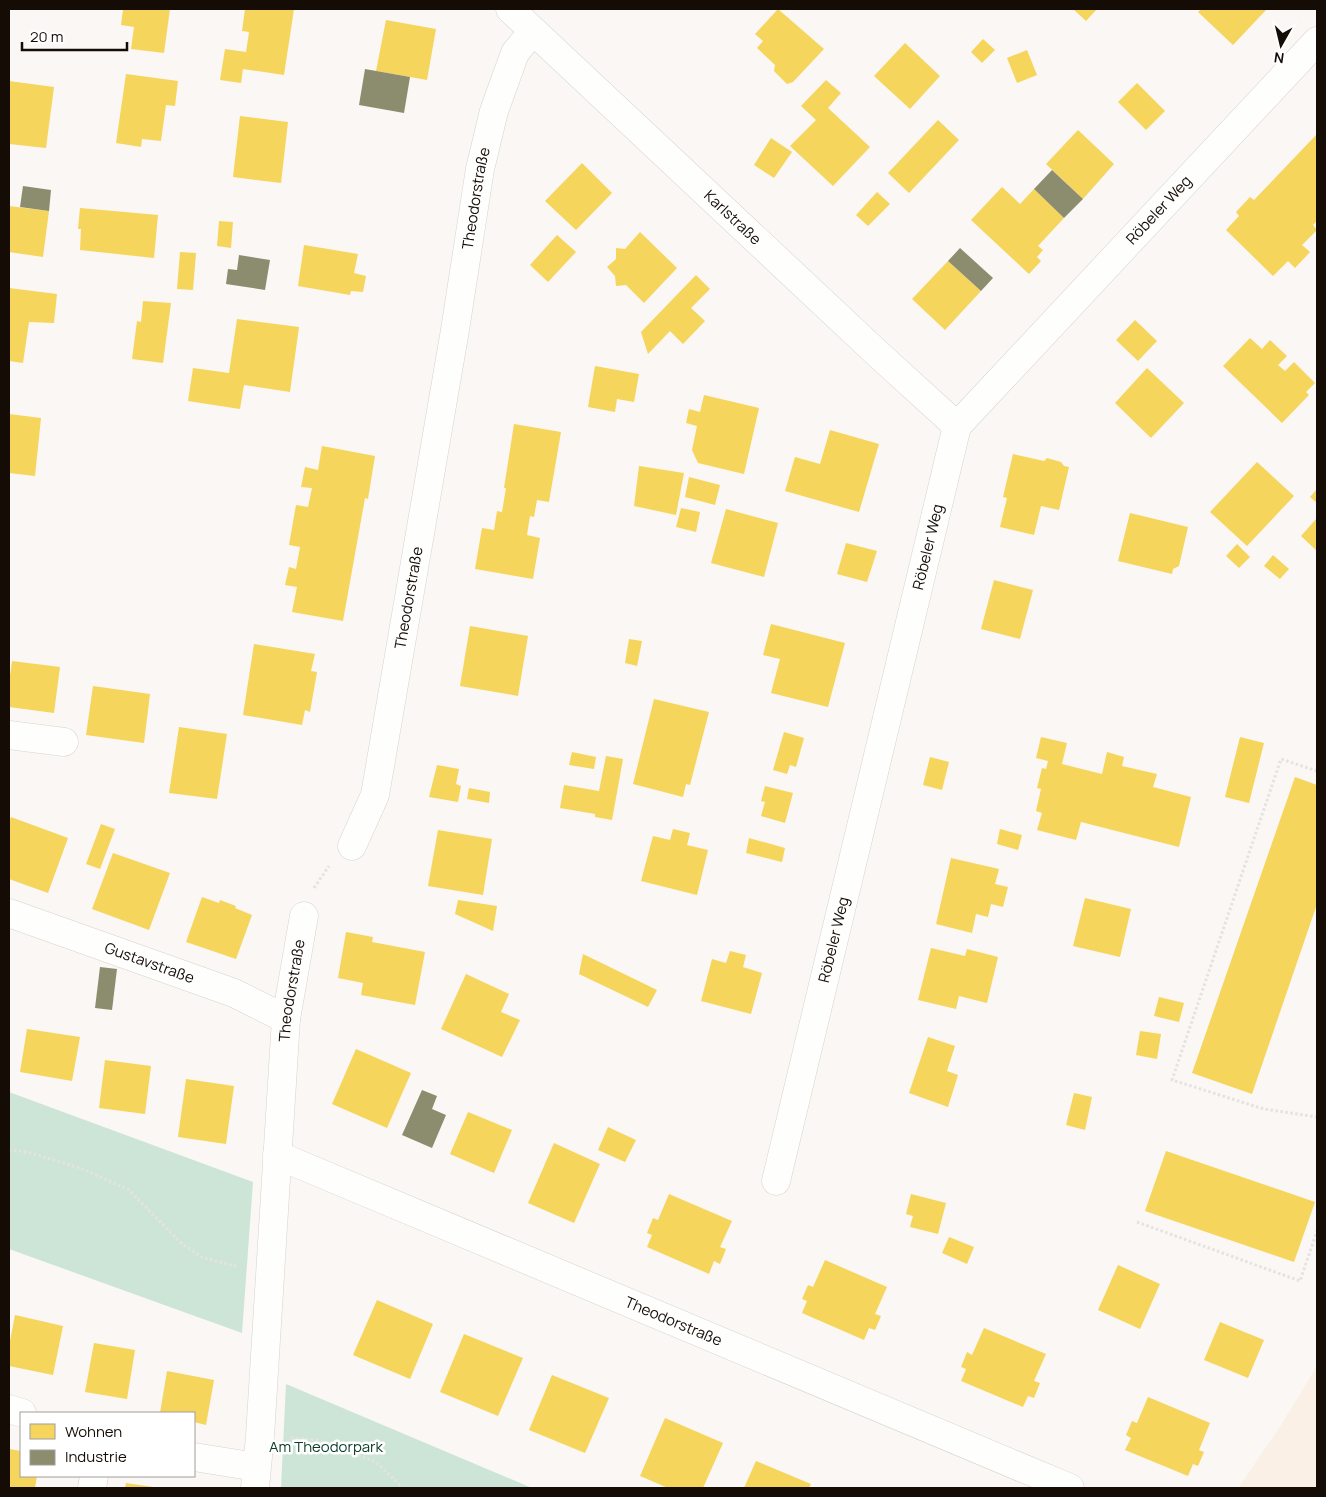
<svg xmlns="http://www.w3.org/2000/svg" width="1326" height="1497" font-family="Manrope,sans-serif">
<rect width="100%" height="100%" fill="#faf7f4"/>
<polygon fill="#fbf0e5" points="1317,1366 1317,1488 1238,1488 1281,1425"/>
<g fill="#cce5d6">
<polygon points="9,1092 253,1182 242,1333 9,1249"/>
<polygon points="286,1384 532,1488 281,1488"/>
</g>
<g fill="#f6d55c">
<polygon points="123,9 170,9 164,53 131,49 134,27 121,25"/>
<polygon points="245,9 294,9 284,75 243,69 241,83 220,80 225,49 246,52 249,32 242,31"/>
<polygon points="778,9 824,49 793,82 787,84 774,71 775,65 757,48 763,41 755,34"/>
<polygon points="1073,9 1097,9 1086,21"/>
<polygon points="1201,9 1264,9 1266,10 1233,45 1198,12"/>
<polygon points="386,20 436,29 427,80 376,71"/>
<polygon points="983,39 995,50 982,63 971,52"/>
<polygon points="905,43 940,76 910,109 874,76"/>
<polygon points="1027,50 1037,75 1017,83 1007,58"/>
<polygon points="126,74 178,81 175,106 166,105 161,141 142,139 141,147 116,143"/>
<polygon points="826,80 841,93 828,108 870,147 833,186 790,146 816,120 801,106"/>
<polygon points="9,81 54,87 46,148 9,144"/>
<polygon points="1137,83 1165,111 1146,130 1118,102"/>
<polygon points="240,116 288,122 281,183 233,177"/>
<polygon points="938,120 959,140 909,193 888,173"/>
<polygon points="1078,130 1114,164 1083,199 1046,164"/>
<polygon points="1317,134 1317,221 1313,225 1317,230 1302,245 1310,252 1295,268 1288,261 1273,276 1226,230 1239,216 1236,212 1250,197 1254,200"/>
<polygon points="771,138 792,152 774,178 754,165"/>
<polygon points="582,163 612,193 576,230 545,201"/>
<polygon points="1002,187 1020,204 1034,189 1064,218 1038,246 1043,250 1037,257 1041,261 1029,274 971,220"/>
<polygon points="877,192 890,204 868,226 856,215"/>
<polygon points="9,206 49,211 43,257 9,252"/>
<polygon points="80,208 158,215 154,258 80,250 81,229 78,229"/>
<polygon points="219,221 233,222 231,248 217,246"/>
<polygon points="640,232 677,268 644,303 626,285 616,286 615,276 607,267 616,259 616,248 625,249"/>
<polygon points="557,235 576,252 548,282 530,265"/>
<polygon points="304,245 358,254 354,273 366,276 363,292 351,291 350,295 298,286"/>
<polygon points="180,252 196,253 193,290 177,289"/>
<polygon points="948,261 981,291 945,330 912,299"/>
<polygon points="696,275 710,289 691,308 705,321 683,344 670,331 648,354 641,332"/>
<polygon points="9,288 57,294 54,323 29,322 23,363 9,361"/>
<polygon points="143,301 171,303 163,363 132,359 137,321 141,322"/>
<polygon points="237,319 299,327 290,392 244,385 240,409 188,401 193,368 229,373"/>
<polygon points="1135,320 1157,341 1138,361 1116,340"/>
<polygon points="1250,338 1262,349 1270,340 1287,356 1278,365 1285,371 1294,362 1315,383 1306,392 1309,395 1282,423 1223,366"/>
<polygon points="595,366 639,374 634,402 617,399 615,412 588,407"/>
<polygon points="1147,368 1184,403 1151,438 1115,403"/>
<polygon points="704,395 759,408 744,474 698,463 692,450 697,426 686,423 689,409 700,412"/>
<polygon points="9,414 41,418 35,476 9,473"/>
<polygon points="514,424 561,432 549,502 537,500 534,517 530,516 527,535 540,538 533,579 475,569 482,528 494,530 497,511 502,512 506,488 504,488"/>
<polygon points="830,430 879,444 859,512 785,491 795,457 820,464"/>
<polygon points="322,446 375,456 368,499 365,498 343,621 292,612 297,587 285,585 289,567 296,569 300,547 289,545 296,505 308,507 312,488 301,487 305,467 318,470"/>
<polygon points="1013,454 1044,461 1047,458 1061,462 1064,466 1069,467 1059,510 1041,506 1034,535 1000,527 1007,498 1003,497"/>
<polygon points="1257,462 1294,496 1247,546 1210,512"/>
<polygon points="639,466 684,473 676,515 634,506"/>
<polygon points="689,477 720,485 715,505 685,497"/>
<polygon points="1317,489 1317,503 1310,497"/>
<polygon points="681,508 700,512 696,532 676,527"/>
<polygon points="726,509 778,523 764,577 711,563"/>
<polygon points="1130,513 1188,527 1179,566 1173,569 1172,574 1118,561"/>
<polygon points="1317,518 1317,551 1301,536"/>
<polygon points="846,543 877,551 867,582 837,574"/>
<polygon points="1237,544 1250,557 1239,568 1226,556"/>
<polygon points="1273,555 1289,569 1280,579 1264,566"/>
<polygon points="994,580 1033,590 1020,639 981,629"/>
<polygon points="771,624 845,643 828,707 771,693 780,659 763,655"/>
<polygon points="470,626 528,636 518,696 460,686"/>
<polygon points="629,639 642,641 637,666 625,663"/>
<polygon points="254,644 315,654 311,671 317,672 310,712 305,710 302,725 243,715"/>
<polygon points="12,661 60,667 54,713 9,707 9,683"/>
<polygon points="93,686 150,694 144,743 86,735"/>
<polygon points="654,699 709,712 690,785 686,784 683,797 633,784"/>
<polygon points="179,727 227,734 217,799 169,793"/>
<polygon points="784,732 804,738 796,767 790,765 787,774 773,770"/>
<polygon points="1041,737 1067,743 1062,764 1102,774 1107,752 1124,757 1122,766 1157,774 1153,787 1191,797 1179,847 1081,822 1076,840 1037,830 1042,813 1036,811 1041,789 1037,788 1042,768 1046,769 1048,761 1036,758"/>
<polygon points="1240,737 1264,743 1249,803 1225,797"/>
<polygon points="572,752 596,757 594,769 569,765"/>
<polygon points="606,756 623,759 612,820 595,817 595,814 560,808 564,785 599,791"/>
<polygon points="930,757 949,762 942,790 923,785"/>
<polygon points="437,765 459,769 456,784 461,786 458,802 429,797"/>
<polygon points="1295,777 1317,785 1317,904 1252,1094 1192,1073"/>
<polygon points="765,786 793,793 785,823 761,816 765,802 761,801"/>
<polygon points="469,788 490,792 489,803 467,799"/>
<polygon points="11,817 68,838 48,893 9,879 9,822"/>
<polygon points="101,824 115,829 100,869 86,864"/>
<polygon points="673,829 690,833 687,845 708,850 697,895 641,881 653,836 670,840"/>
<polygon points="1000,829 1022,835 1018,850 997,844"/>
<polygon points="438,830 492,839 483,895 428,886"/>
<polygon points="749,838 785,848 782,862 746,853"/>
<polygon points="113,853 170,873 149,930 92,909"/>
<polygon points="951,858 999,869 995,884 1008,887 1003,907 991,904 988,917 976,914 972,933 936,924"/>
<polygon points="202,897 219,903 220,900 236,906 235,908 252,915 236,959 186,942"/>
<polygon points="1085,898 1131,909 1120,957 1073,946"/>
<polygon points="458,900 497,906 493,931 455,914"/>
<polygon points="346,932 373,937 372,942 425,952 415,1005 361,995 363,983 338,978"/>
<polygon points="931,948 965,956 967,949 998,957 987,1003 959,996 956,1009 918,1000"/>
<polygon points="730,951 746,955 743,967 762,973 751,1014 701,1001 712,959 726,963"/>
<polygon points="583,954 657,990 648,1007 579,974"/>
<polygon points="466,974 509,994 501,1012 520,1020 502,1057 441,1029"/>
<polygon points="1159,997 1184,1003 1179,1022 1154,1016"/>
<polygon points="27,1029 80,1037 72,1081 20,1072"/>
<polygon points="1140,1031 1161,1034 1157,1059 1136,1055"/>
<polygon points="928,1037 955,1046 947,1071 958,1075 948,1107 909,1093"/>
<polygon points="356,1049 411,1073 387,1128 332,1104"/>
<polygon points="105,1060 151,1066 145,1114 99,1108"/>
<polygon points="186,1079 234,1086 226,1144 178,1137"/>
<polygon points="1074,1093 1092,1097 1085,1130 1066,1125"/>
<polygon points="468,1112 512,1130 494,1173 450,1154"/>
<polygon points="608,1127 636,1140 625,1162 598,1150"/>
<polygon points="554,1143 600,1164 574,1223 528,1203"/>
<polygon points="1166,1151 1315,1202 1294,1262 1145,1211"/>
<polygon points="669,1194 732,1221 720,1247 726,1249 720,1264 714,1261 709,1274 647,1247 652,1235 647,1233 653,1218 658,1220"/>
<polygon points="911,1194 946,1203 938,1234 910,1227 913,1216 906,1214"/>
<polygon points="949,1237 974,1247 967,1264 942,1253"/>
<polygon points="825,1260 887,1287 875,1314 881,1316 875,1330 869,1328 864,1340 802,1313 807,1301 802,1299 808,1285 813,1287"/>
<polygon points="1118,1265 1160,1284 1140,1329 1098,1310"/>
<polygon points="377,1300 433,1324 410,1379 353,1355"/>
<polygon points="15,1315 63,1326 53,1375 9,1366 9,1346"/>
<polygon points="1220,1322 1264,1340 1248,1378 1204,1360"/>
<polygon points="984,1328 1046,1354 1034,1381 1040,1383 1034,1398 1028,1396 1023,1407 961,1381 966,1369 961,1367 967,1352 972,1355"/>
<polygon points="464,1334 523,1358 498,1416 440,1392"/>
<polygon points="94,1343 135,1350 127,1399 85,1392"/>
<polygon points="167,1371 214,1380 206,1425 194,1422 194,1413 160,1413"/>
<polygon points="552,1375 609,1398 585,1453 529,1430"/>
<polygon points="1148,1397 1210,1423 1199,1450 1204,1452 1198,1466 1193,1464 1188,1476 1125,1450 1131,1438 1126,1435 1132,1421 1137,1423"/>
<polygon points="665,1418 723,1443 703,1488 668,1488 640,1476"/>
<polygon points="9,1449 21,1451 21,1476 37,1476 35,1488 9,1488"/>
<polygon points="756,1461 811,1484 809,1488 744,1488"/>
<polygon points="126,1483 153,1487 153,1488 125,1488"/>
</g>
<g fill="#8c8c6e">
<polygon points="365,69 410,77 404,113 359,105"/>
<polygon points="1052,170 1083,199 1064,218 1034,189"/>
<polygon points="23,186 51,190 49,211 20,207"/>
<polygon points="960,248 993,278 981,291 948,261"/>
<polygon points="239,255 270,260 265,290 226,284 228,269 237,270"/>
<polygon points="100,967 117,969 112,1010 95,1008"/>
<polygon points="422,1090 437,1096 432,1109 446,1115 432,1148 402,1135"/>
</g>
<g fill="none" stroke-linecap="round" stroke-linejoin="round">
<g stroke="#d8d3cd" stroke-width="29">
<g id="minor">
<path id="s1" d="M510 9 879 355 957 426"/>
<polyline points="9,735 64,742"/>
<path id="s2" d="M352 846 375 795 455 330 480 169 494 111 515 53 533 31"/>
<path id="s3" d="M9 913 234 993 286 1019"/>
<path id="s4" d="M277 1155 1070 1488"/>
<path id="s5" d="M776 1181 957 426 1317 41"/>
<polyline points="9,1409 22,1413"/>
<polyline points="194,1457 256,1467"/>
<polyline points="92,1488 94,1476"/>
<path id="s6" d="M255 1488 260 1436 286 1019 304 916"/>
</g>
</g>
<g stroke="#e4e3e1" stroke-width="3" stroke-dasharray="2.5 2.5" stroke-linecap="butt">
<polyline points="1317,771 1281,759 1172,1080 1264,1109 1317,1117"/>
<polyline points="314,888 329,866"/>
<polyline points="9,1150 27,1152 80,1168 129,1190 182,1244 204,1258 239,1267"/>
<polyline points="1137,1222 1300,1281 1317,1231"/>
<polyline points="291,1438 317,1440 376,1462 403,1488"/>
</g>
<use href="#minor" stroke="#fefefd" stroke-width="28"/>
</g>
<g text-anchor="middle" stroke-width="5" stroke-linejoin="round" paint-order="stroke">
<g font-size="15" fill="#140c05" stroke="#fff">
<text dy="5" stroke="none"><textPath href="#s2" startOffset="661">Theodorstraße</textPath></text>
<text dy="5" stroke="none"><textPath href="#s5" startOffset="1072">Röbeler Weg</textPath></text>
<text dy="5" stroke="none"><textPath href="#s1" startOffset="305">Karlstraße</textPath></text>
<text dy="5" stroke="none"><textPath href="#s5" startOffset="652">Röbeler Weg</textPath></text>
<text dy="5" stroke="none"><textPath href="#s2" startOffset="256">Theodorstraße</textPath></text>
<text dy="5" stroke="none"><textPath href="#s5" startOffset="248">Röbeler Weg</textPath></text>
<text dy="5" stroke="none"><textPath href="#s3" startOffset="149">Gustavstraße</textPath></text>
<text dy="5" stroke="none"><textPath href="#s6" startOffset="499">Theodorstraße</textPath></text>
<text dy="5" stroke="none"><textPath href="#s4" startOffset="430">Theodorstraße</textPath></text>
</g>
<g font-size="15" fill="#0b3a27" stroke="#fff">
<text x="326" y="1452">Am Theodorpark</text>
</g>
</g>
<rect width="1326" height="1497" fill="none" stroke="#140c05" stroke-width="20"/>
<rect x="20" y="1412" width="175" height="65" fill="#ffffff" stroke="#a19e9b"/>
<rect x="30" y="1424" width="25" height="15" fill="#f6d55c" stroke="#a19e9b"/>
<text x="65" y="1437" font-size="15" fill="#140c05">Wohnen</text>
<rect x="30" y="1450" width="25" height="15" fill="#8c8c6e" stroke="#a19e9b"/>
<text x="65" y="1462" font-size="15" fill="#140c05">Industrie</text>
<g transform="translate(1281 45) rotate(188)" stroke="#ffffff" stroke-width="4" paint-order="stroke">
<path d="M0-4L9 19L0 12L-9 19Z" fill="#140c05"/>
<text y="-8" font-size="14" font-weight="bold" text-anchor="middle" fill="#140c05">N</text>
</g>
<path d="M22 42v8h105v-8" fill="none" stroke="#140c05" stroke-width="2.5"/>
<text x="30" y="42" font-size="15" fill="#140c05" stroke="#ffffff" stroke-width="4" paint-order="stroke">20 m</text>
</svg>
